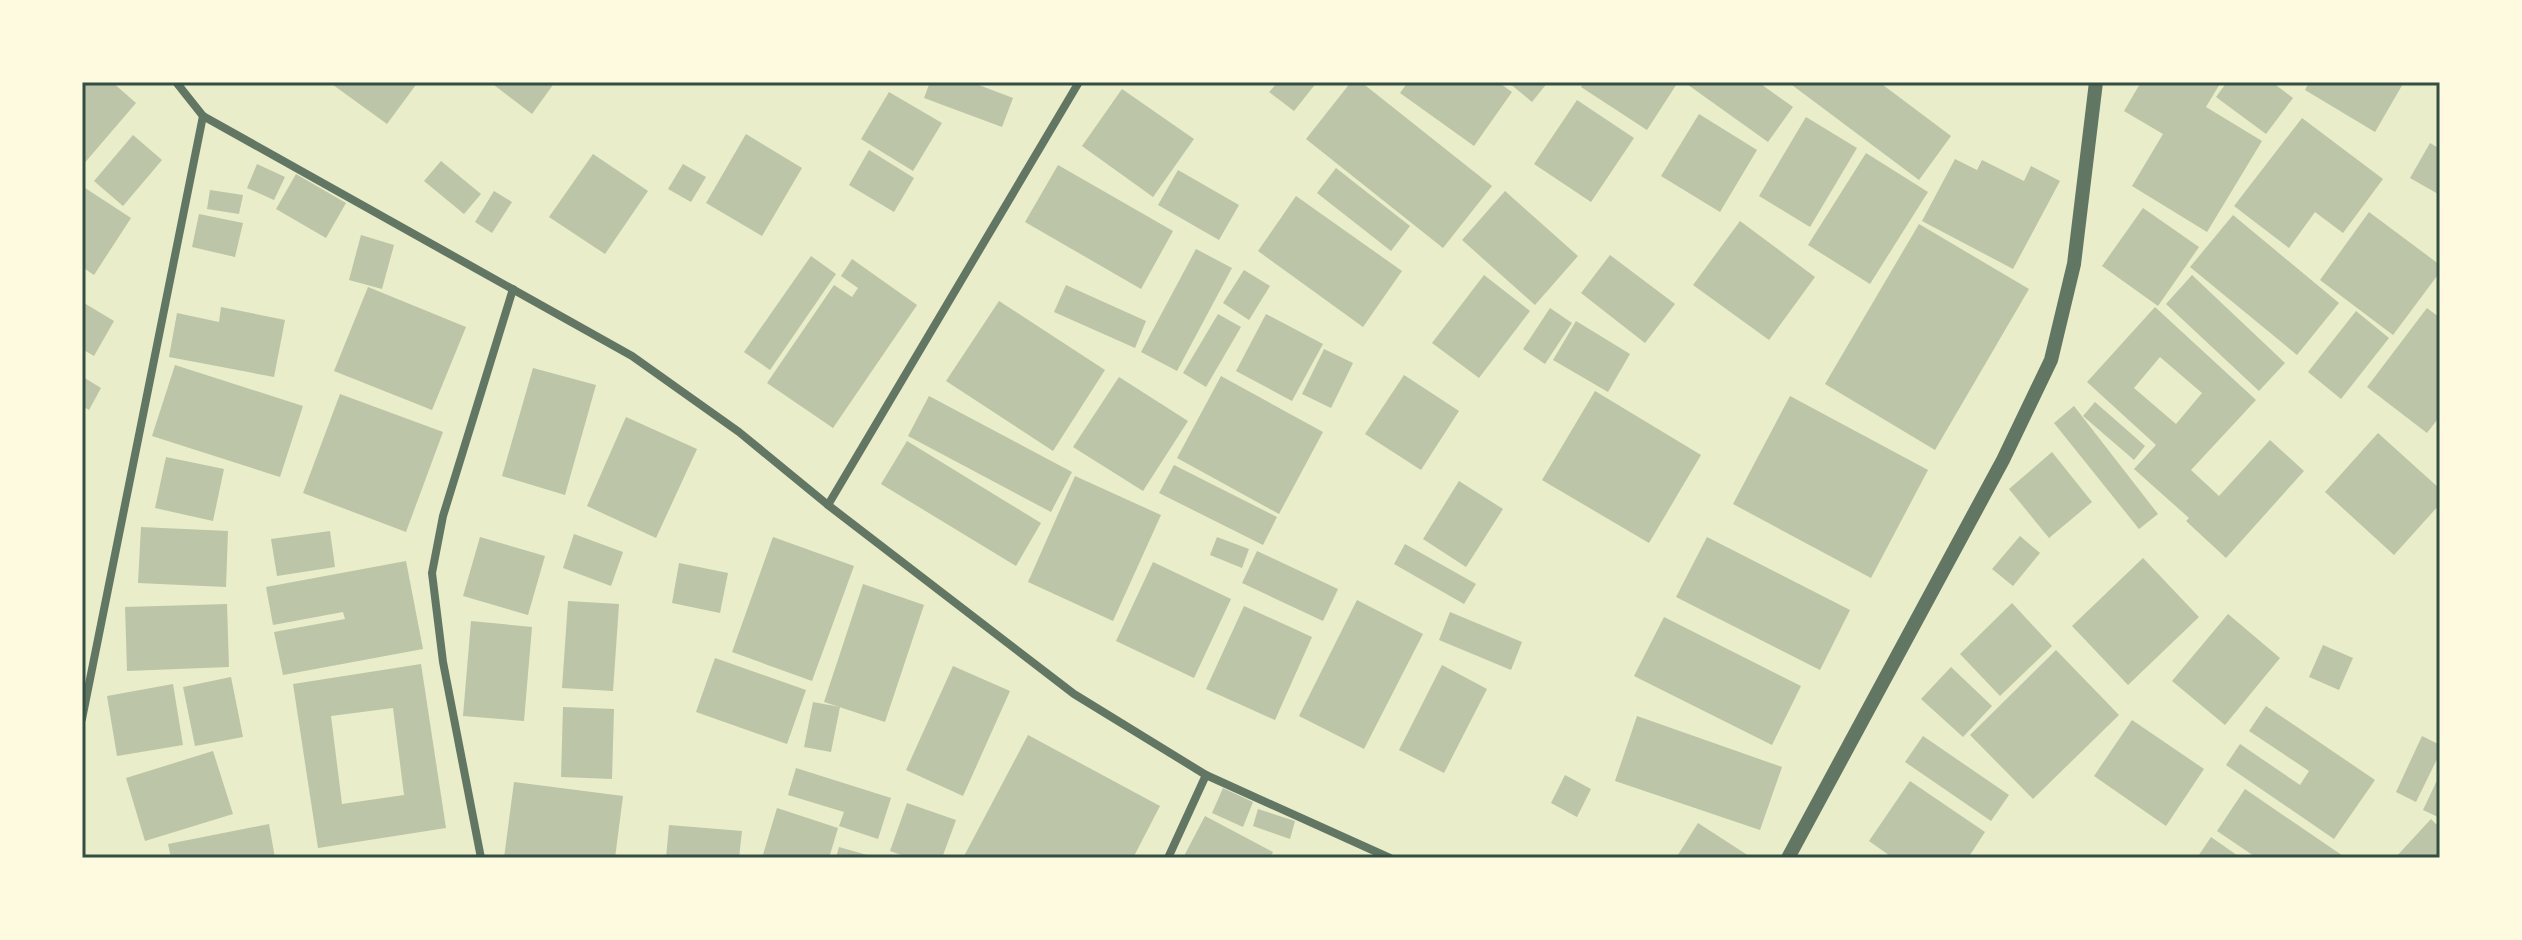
<svg xmlns="http://www.w3.org/2000/svg" width="2522" height="940" font-family="'Asap Condensed',sans-serif">
<rect width="100%" height="100%" fill="#e9edc9"/>
<g fill="#bcc5a7" fill-rule="evenodd">
<polygon points="82,82 112,82 136,103 82,166"/>
<polygon points="329,82 418,82 387,124"/>
<polygon points="490,82 555,82 532,114"/>
<polygon points="930,82 971,82 1013,98 1002,127 924,98"/>
<polygon points="1278,82 1317,82 1294,111 1269,92"/>
<polygon points="1351,82 1361,82 1492,186 1443,248 1306,139"/>
<polygon points="1408,82 1498,82 1512,92 1474,146 1400,93"/>
<polygon points="1508,82 1548,82 1532,102"/>
<polygon points="1584,82 1678,82 1647,130 1581,87"/>
<polygon points="1684,82 1758,82 1793,107 1768,142"/>
<polygon points="1788,82 1879,82 1951,136 1919,180"/>
<polygon points="2141,82 2221,82 2206,107 2262,141 2207,232 2132,186 2163,134 2124,111"/>
<polygon points="2227,82 2272,82 2293,98 2266,134 2216,97"/>
<polygon points="2309,82 2404,82 2375,132 2305,90"/>
<polygon points="1122,89 1194,139 1153,197 1082,146"/>
<polygon points="889,92 942,123 913,171 861,139"/>
<polygon points="1577,100 1634,138 1591,202 1534,164"/>
<polygon points="1699,114 1757,150 1720,212 1661,176"/>
<polygon points="1806,117 1857,148 1810,227 1759,196"/>
<polygon points="2302,118 2383,179 2343,233 2315,212 2289,248 2234,206"/>
<polygon points="746,134 802,168 762,236 706,203"/>
<polygon points="133,135 162,160 123,206 94,181"/>
<polygon points="2430,143 2440,149 2440,195 2410,178"/>
<polygon points="869,150 914,178 894,212 849,185"/>
<polygon points="1866,153 1928,192 1870,284 1808,245"/>
<polygon points="593,154 648,191 605,254 549,217"/>
<polygon points="1955,159 1977,170 1982,160 2024,181 2031,166 2060,181 2013,269 1922,221"/>
<polygon points="441,161 481,194 464,214 424,181"/>
<polygon points="257,164 285,177 274,200 247,188"/>
<polygon points="683,164 706,177 691,202 668,189"/>
<polygon points="1058,165 1173,231 1141,289 1025,222"/>
<polygon points="1336,168 1410,226 1391,251 1317,193"/>
<polygon points="1178,170 1239,205 1219,240 1158,205"/>
<polygon points="296,174 346,203 326,238 276,209"/>
<polygon points="82,186 131,218 94,275 82,267"/>
<polygon points="210,190 243,195 239,214 207,209"/>
<polygon points="494,191 512,202 492,233 475,222"/>
<polygon points="1505,191 1578,256 1535,305 1462,240"/>
<polygon points="1296,196 1402,271 1363,327 1258,251"/>
<polygon points="2143,208 2199,247 2158,306 2102,266"/>
<polygon points="2369,212 2440,265 2440,272 2393,335 2320,280"/>
<polygon points="199,214 243,223 235,257 192,247"/>
<polygon points="2233,215 2339,303 2297,355 2190,267"/>
<polygon points="1740,221 1815,277 1769,340 1693,285"/>
<polygon points="1919,224 2029,289 1935,450 1825,384"/>
<polygon points="361,235 394,245 382,289 349,280"/>
<polygon points="1196,249 1232,268 1177,371 1141,352"/>
<polygon points="1610,255 1675,304 1645,343 1581,293"/>
<polygon points="811,256 836,274 770,370 744,352"/>
<polygon points="852,259 917,305 833,428 767,383 834,285 852,297 858,288 841,276"/>
<polygon points="1244,270 1270,286 1249,320 1223,303"/>
<polygon points="1484,275 1530,311 1479,378 1432,343"/>
<polygon points="2192,275 2285,363 2259,391 2166,304"/>
<polygon points="1066,285 1146,321 1135,348 1054,312"/>
<polygon points="368,287 466,327 432,410 334,371"/>
<polygon points="999,301 1105,370 1053,451 946,381"/>
<polygon points="84,303 114,321 94,356 82,349 82,308"/>
<polygon points="221,307 285,320 274,377 169,357 177,313 219,322"/>
<path d="M2155 307 2256 400 2191 470 2219 496 2270 440 2304 471 2226 558 2186 521 2189 518 2134 469 2156 445 2087 382ZM2160 357 2202 393 2176 424 2134 388Z"/>
<polygon points="1550,308 1572,323 1545,364 1523,349"/>
<polygon points="2427,308 2440,318 2440,416 2427,433 2367,387"/>
<polygon points="2356,311 2389,338 2341,399 2308,372"/>
<polygon points="1218,314 1241,327 1206,387 1183,373"/>
<polygon points="1266,314 1323,344 1292,401 1236,371"/>
<polygon points="1576,321 1630,354 1608,392 1553,360"/>
<polygon points="1324,349 1353,363 1331,408 1302,394"/>
<polygon points="175,365 303,406 280,477 152,436"/>
<polygon points="533,368 596,385 565,495 502,476"/>
<polygon points="1404,375 1459,411 1421,470 1365,434"/>
<polygon points="1221,376 1323,432 1279,514 1177,458"/>
<polygon points="83,377 101,388 89,410 82,406"/>
<polygon points="1119,377 1188,421 1143,491 1073,447"/>
<polygon points="1595,391 1701,455 1649,543 1542,480"/>
<polygon points="340,394 443,432 406,532 303,493"/>
<polygon points="929,396 1072,472 1051,512 908,436"/>
<polygon points="1790,396 1928,470 1871,578 1733,504"/>
<polygon points="2095,402 2145,446 2134,460 2083,416"/>
<polygon points="2074,406 2158,514 2139,529 2054,423"/>
<polygon points="626,417 697,449 656,538 587,506"/>
<polygon points="2378,433 2440,489 2440,504 2394,555 2325,492"/>
<polygon points="907,441 1041,523 1016,566 881,484"/>
<polygon points="2052,452 2092,502 2049,538 2009,489"/>
<polygon points="166,457 224,469 213,521 155,508"/>
<polygon points="1174,465 1277,517 1263,545 1159,493"/>
<polygon points="1075,476 1161,515 1113,621 1028,582"/>
<polygon points="1459,481 1503,509 1466,567 1423,539"/>
<polygon points="141,527 228,531 226,587 138,583"/>
<polygon points="330,531 335,567 277,576 271,539"/>
<polygon points="574,534 623,552 611,586 563,568"/>
<polygon points="2020,536 2040,553 2013,586 1992,569"/>
<polygon points="480,537 545,556 528,615 463,596"/>
<polygon points="773,537 854,566 812,681 732,652"/>
<polygon points="1217,537 1249,549 1242,568 1210,555"/>
<polygon points="1707,537 1850,610 1820,670 1676,597"/>
<polygon points="1405,544 1476,584 1464,604 1394,564"/>
<polygon points="1257,551 1338,589 1323,621 1242,583"/>
<polygon points="2143,558 2199,617 2128,685 2072,626"/>
<polygon points="406,561 423,649 283,675 274,632 345,619 343,612 273,625 266,587"/>
<polygon points="1153,562 1231,599 1194,678 1116,641"/>
<polygon points="679,563 728,573 720,613 672,603"/>
<polygon points="863,584 924,605 885,722 824,702"/>
<polygon points="1357,600 1423,634 1364,749 1299,716"/>
<polygon points="568,601 619,604 613,691 562,688"/>
<polygon points="2012,603 2052,646 2000,696 1960,654"/>
<polygon points="227,604 229,667 127,671 125,607"/>
<polygon points="1244,606 1312,637 1275,720 1206,689"/>
<polygon points="1450,612 1522,642 1511,670 1439,640"/>
<polygon points="2228,614 2280,658 2225,725 2172,681"/>
<polygon points="1664,617 1801,686 1772,745 1634,676"/>
<polygon points="471,621 532,627 524,721 463,716"/>
<polygon points="2323,645 2353,658 2339,690 2309,677"/>
<polygon points="2056,650 2119,715 2033,799 1970,735"/>
<polygon points="715,658 806,690 787,744 696,712"/>
<path d="M421 664 446 828 318 848 293 684ZM393 708 404 795 342 804 331 716Z"/>
<polygon points="1442,665 1487,689 1444,773 1399,750"/>
<polygon points="953,666 1010,691 963,796 906,770"/>
<polygon points="1951,667 1992,706 1963,737 1921,699"/>
<polygon points="231,677 243,737 195,746 183,687"/>
<polygon points="173,684 183,745 117,756 107,696"/>
<polygon points="813,702 840,707 831,752 804,747"/>
<polygon points="2266,706 2375,780 2334,839 2226,765 2240,744 2300,785 2309,771 2249,731"/>
<polygon points="563,707 614,709 612,779 561,777"/>
<polygon points="1637,716 1782,767 1760,830 1615,781"/>
<polygon points="2132,720 2204,769 2166,826 2094,776"/>
<polygon points="1028,735 1160,806 1133,858 963,858"/>
<polygon points="1923,736 2009,795 1991,821 1905,762"/>
<polygon points="2422,736 2440,745 2440,753 2416,802 2396,792"/>
<polygon points="213,751 233,814 145,841 126,778"/>
<polygon points="796,768 891,798 878,839 839,826 844,812 788,795"/>
<polygon points="2440,774 2440,818 2423,810"/>
<polygon points="1565,775 1591,789 1577,817 1551,803"/>
<polygon points="1910,781 1985,832 1968,858 1893,858 1869,841"/>
<polygon points="514,782 623,796 615,858 504,858"/>
<polygon points="1223,788 1253,802 1243,827 1212,813"/>
<polygon points="2245,789 2346,858 2257,858 2217,831"/>
<polygon points="907,803 956,820 942,858 910,858 890,851"/>
<polygon points="777,808 838,828 829,858 762,858"/>
<polygon points="1258,809 1295,821 1290,839 1253,826"/>
<polygon points="1205,816 1273,852 1270,858 1183,858"/>
<polygon points="2431,819 2440,828 2440,858 2395,858"/>
<polygon points="1698,823 1752,858 1676,858"/>
<polygon points="269,824 275,858 171,858 168,844"/>
<polygon points="669,825 742,831 739,858 666,858"/>
<polygon points="2211,837 2241,858 2197,858"/>
<polygon points="839,847 874,857 874,858 836,858"/>
</g>
<g fill="none" stroke-linecap="round" stroke-linejoin="round">
<g stroke="#617663" stroke-width="8">
<polyline points="176,82 203,116 632,356 739,432 828,505 1074,694 1206,775 1390,858"/>
<polyline points="828,505 1079,82"/>
<polyline points="82,719 203,116"/>
<polyline points="481,858 443,662 432,573 443,516 513,289"/>
<polyline points="1168,858 1206,775"/>
</g>
<polyline stroke="#617663" stroke-width="14" points="1788,858 2003,460 2051,360 2074,264 2096,82"/>
</g>
<rect width="2522" height="940" fill="none" stroke="#fefae0" stroke-width="168"/>
<rect x="84" y="84" width="2354" height="772" fill="none" stroke="#344e41" stroke-width="3"/>
</svg>
